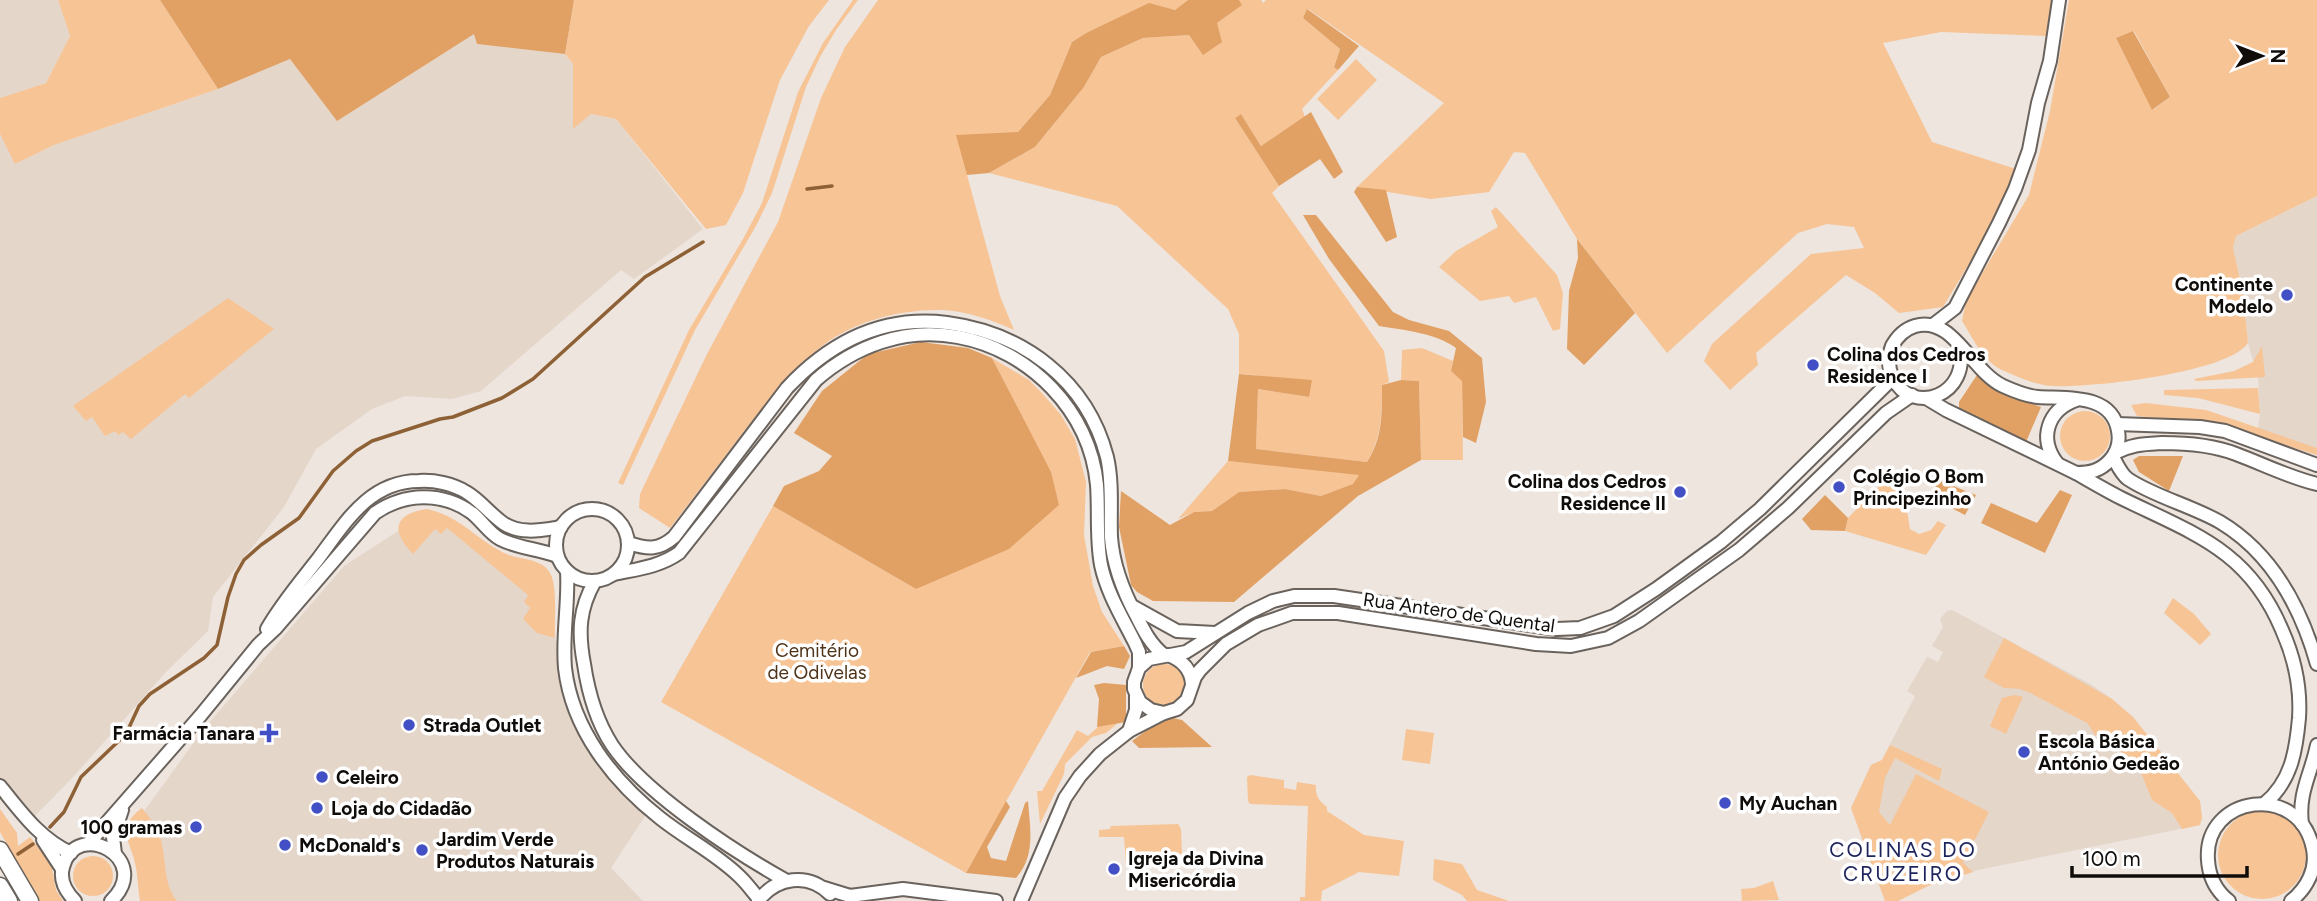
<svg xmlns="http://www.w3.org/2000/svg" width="2317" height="901" font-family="Figtree,sans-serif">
<rect width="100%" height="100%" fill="#eee5de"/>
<g fill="#e5d6ca">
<polygon points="0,0 58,0 70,36 46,83 0,98"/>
<polygon points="475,33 477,44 565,54 573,64 573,128 590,114 616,119 703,229 634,279 621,270 481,391 452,399 405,396 372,409 316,449 284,507 213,597 208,631 166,672 75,775 31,820 0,778 0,134 16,163 54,145 218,89 290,59 337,120"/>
<polygon points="2317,196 2317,455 2257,435 2260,414 2258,379 2248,343 2243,292 2233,248 2236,236"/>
<polygon points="415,520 446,522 534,588 562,654 571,707 647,813 611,868 643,901 158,901 137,821 202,731 344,566"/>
<polygon points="1952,610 2092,685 2112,699 2133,717 2200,801 2202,818 2200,825 1978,870 1928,886 1898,901 1885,901 1851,808 1871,765 1882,760 1915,696 1907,691 1927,657 1938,662 1943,652 1932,646 1943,627 1940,619 1947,611"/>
</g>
<g fill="#f7c496" fill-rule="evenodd">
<polygon points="58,0 160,0 218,89 54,145 15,164 0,134 0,98 46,83 70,36"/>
<polygon points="574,0 829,0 809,26 780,80 743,193 726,225 706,229 616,119 591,114 573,129 573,64 565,54"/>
<polygon points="853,0 858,0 836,30 820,57 806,87 772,193 756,226 695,330 623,485 618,483 689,330 743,239 762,203 798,92 823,43"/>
<path d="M878 0H1188L1175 10 1149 4 1086 33 1072 42 1050 95 1018 132 967 175 1000 296 1014 330C991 320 968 311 942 310 899 309 850 322 817 350 787 374 765 404 742 434 718 465 694 497 670 528L639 508 640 494 706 356 778 222 821 98 845 47Z"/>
<path d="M1239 0H1261L1263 3 1266 0H2052L2046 36 1941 32 1883 43 1932 142 2016 169C1998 218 1970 262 1943 307L1899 313 1875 293 1846 275 1756 353 1758 365 1730 390 1704 361 1712 344 1811 254 1864 248 1854 227 1827 224 1798 233 1667 353 1577 239 1525 153 1514 152 1489 192 1431 199 1357 187 1444 103 1308 9 1303 18 1340 49 1334 66 1338 70 1302 109 1305 117 1261 146 1241 114 1235 118 1279 186 1272 193 1384 351 1389 382 1382 385C1382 414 1382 436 1367 462L1256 449 1258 389 1309 397 1256 375 1239 374V334L1228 309 1117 206 989 173 1035 147 1084 87 1101 57 1143 38 1189 35 1203 54 1217 23 1241 5Z"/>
<path d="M2069 0H2317V196L2236 236 2233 248 2243 292 2248 343C2228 373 2090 388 2053 386 2037 386 2016 376 2002 370 1984 362 1972 337 1962 321L1966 302 1977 282 2029 195 2050 111ZM2134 31 2170 97 2153 110 2116 38Z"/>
<polygon points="1356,59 1377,80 1338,120 1317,99"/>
<polygon points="1496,207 1557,275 1563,293 1560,329 1553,331 1536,297 1514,303 1509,296 1480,301 1439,267 1456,251 1498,227 1491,211"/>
<polygon points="228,298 274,329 189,398 185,394 131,439 123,432 118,435 115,431 105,436 92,417 86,421 73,406"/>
<polygon points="2262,346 2265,377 2196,381 2194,379 2234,371 2253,362"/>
<polygon points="1422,348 1453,361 1451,371 1462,380 1463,460 1421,460 1419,381 1401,380 1402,350"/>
<polygon points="992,358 1029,380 1042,393 1061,415 1075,439 1086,482 1084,535 1093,586 1102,612 1124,646 1090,652 966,873 661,702 773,506 916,589 1050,472"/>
<polygon points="2258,388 2260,414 2198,398 2164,395 2164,390"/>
<polygon points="2146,403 2206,410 2317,448 2317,455 2215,424 2137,416 2131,405"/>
<circle cx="2085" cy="436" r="25"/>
<polygon points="1228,461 1360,474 1354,484 1321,496 1285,489 1239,492 1212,511 1194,512 1178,519"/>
<path d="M1885 480C1907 495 1906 506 1910 529L1919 534 1931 530 1938 521 1946 525 1926 555 1845 531 1848 518Z"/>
<path d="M427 509C459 516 474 537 502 552 516 560 542 557 550 573 558 587 554 621 555 638L537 633 523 619 530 608 524 602 528 595 447 528 441 534 435 529 413 554C390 530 394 514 427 509Z"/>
<polygon points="2173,598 2194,614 2211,634 2200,645 2164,613"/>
<polygon points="2004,638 2112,699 2133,717 2200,801 2202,818 2200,825 2182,829 2172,813 2152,800 2136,760 2100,742 2087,723 2030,693 2020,689 2004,688 1984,677"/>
<circle cx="1164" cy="685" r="21"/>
<polygon points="2015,695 2023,697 2006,734 1990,726 2002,698"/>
<polygon points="1118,723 1106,733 1092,737 1065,764 1064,774 1040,824 1037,791 1042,791 1077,730 1088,736 1099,726"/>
<polygon points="1406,729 1434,733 1430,764 1402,760"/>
<polygon points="1890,745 1942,769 1939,781 1895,758 1885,778 1879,812 1890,825 1916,774 1989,812 1963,863 1973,872 1928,886 1898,901 1885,901 1851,808 1871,765 1882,760"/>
<path d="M1250 775 1284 780V788L1296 790 1297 782 1316 785C1315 795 1319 801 1327 807V811L1364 835 1404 841 1399 876 1359 872 1322 891 1321 901H1300V897H1305L1308 806 1250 804 1248 801 1247 777Z"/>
<path d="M142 808C149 817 157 826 160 837 167 858 162 882 177 901H140C138 890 138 879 136 868 132 842 114 829 142 808Z"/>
<polygon points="0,809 17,833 18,846 30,837 51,863 56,890 63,901 40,901 0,832"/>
<circle cx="2262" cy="855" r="44"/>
<polygon points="1178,824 1181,829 1182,854 1172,852 1135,852 1132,864 1126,864 1124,837 1099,837 1099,830 1110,829 1111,826"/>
<circle cx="93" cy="876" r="20"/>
<polygon points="1434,859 1462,864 1477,890 1509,901 1467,901 1462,895 1433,880"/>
<polygon points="1773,881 1779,900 1742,901 1741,889 1754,888"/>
</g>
<g fill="#e1a165">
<polygon points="160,0 574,0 565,54 477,44 474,34 337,121 290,59 218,89"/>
<polygon points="1188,0 1239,0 1242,5 1217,23 1222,42 1203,55 1189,35 1143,38 1101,57 1084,87 1035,147 989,173 967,175 956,135 1018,132 1050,95 1072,42 1086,33 1149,3 1175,10"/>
<polygon points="1307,9 1359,46 1338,70 1334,67 1340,49 1303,18"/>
<polygon points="2133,31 2170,97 2152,110 2116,38"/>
<polygon points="1311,112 1343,172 1334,179 1320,159 1279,186 1235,118 1241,114 1261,146"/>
<polygon points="1357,187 1386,190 1397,237 1386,242 1354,192"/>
<path d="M1303 215H1316L1393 312 1409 320 1449 331 1482 358 1486 402 1476 443 1463 437 1462 381 1451 371 1456 348C1436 333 1403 330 1379 326L1329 259Z"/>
<polygon points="1577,239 1635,313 1584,365 1567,349 1569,291 1578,258"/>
<polygon points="921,342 968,348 992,358 1051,472 1059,505 1009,549 916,589 773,506 784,486 819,471 832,456 794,433 822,391 868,354"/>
<path d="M1239 374 1312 380 1309 397 1258 389 1256 449 1367 462C1383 437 1382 413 1382 385L1401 380 1419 381 1421 460 1358 496 1234 602 1153 601 1137 592 1131 585 1119 527 1121 491 1170 525 1194 512 1212 511 1239 492 1285 489 1321 496 1353 484 1359 475 1228 461Z"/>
<polygon points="1977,375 2016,398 2041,407 2026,442 1959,410 1959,402"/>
<polygon points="2139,456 2183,456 2169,491 2139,472 2133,460"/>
<polygon points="1938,480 1976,495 1965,515 1932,498"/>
<polygon points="2060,490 2072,495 2045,553 1981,523 1991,503 2037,523"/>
<polygon points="1825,495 1848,518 1845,531 1811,530 1802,519"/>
<polygon points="1124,646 1130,656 1124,669 1107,666 1076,678 1091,652"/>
<polygon points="1104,683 1126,685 1126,722 1097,727 1099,699 1094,685"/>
<polygon points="1173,718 1182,720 1212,747 1139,748 1132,741 1159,721"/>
<path d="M1006 801 1010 807 987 847 991 858 1006 861 1025 803 1028 801C1030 828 1036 856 1016 878L966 873Z"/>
</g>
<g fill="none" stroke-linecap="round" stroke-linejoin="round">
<g stroke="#8d6135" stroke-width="3.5">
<polyline points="807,189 832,186"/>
<polyline points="50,827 64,812 81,777 126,734 139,706 150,694 204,658 217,645 228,597 236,574 244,560 261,545 299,518 333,471 356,451 372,441 440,419 453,417 502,398 533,379 645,277 703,242"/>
<polyline points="18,854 33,844"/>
</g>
<g stroke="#6a635d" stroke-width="16">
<g id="secondary">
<polyline points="1933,325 1955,308 1999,223 2015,189 2029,150 2038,103 2050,61 2059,0"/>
<polyline points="1893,378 1760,509 1721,542 1656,589 1614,616 1580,628 1557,629 1334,596 1294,596 1273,601 1248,613 1186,652 1149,659 1139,668 1134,682 1134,689 1140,702 1151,710 1164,713 1177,709 1187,700 1195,677 1200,670 1226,644 1258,625 1292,613 1338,613 1536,644 1571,646 1608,638 1639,621 1739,550 1788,508 1886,413 1912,395"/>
<path d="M1926 398 1946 410 2076 473C2090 473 2100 471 2110 460 2117 452 2120 441 2118 431 2112 393 2067 399 2038 397 2026 396 2014 391 2003 386 1971 371 1953 315 1915 326 1905 329 1897 337 1892 346 1888 356 1888 368 1893 378 1912 417 1972 395 1959 346"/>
<polyline points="2117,424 2200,427 2225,431 2317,465"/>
<path d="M2115 453C2132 444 2144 444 2162 443 2187 443 2213 445 2236 454 2263 464 2288 477 2317 484"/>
<path d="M2113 457C2117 464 2121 474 2128 479 2153 496 2192 506 2220 522 2272 553 2301 608 2317 664"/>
<path d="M2057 463C2038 438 2048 410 2076 400"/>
<path d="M2076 473C2092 482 2107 491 2123 499 2195 534 2249 551 2282 630 2295 659 2301 687 2299 718 2296 752 2291 782 2264 804"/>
<circle cx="592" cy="545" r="36"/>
<path d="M628 543C647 549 658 551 674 537L787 388C830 342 882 315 947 323 1023 333 1087 380 1107 457 1113 483 1110 511 1111 537 1113 566 1123 591 1137 617 1144 631 1151 645 1164 655"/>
<path d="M567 571C569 603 562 635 565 668 572 729 613 781 660 818 685 838 715 853 738 875 746 882 752 891 759 899"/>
<path d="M614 574C637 569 659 567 679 553L816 380C855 346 905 327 958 337 1030 350 1090 411 1097 485 1099 512 1096 538 1101 565 1107 593 1122 617 1135 643L1139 652V668"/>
<path d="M595 581C579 609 578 632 584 664 588 691 597 722 612 745 644 793 735 852 785 880"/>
<polyline points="1132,606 1177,631 1215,633"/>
<path d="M267 629C281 604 300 582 318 559 345 523 369 481 419 481 435 480 453 484 466 492 480 500 490 514 503 523 520 535 542 530 561 527"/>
<path d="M1168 655C1182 660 1191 669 1192 684"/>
<polyline points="1129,731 1136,710 1136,696"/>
<path d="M0 786C21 812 40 839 71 853"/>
<path d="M2302 824C2298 792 2311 775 2317 745"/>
<polyline points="43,840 62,869"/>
<path d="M88 844 201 715 258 645 275 629 375 513C404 493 442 491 472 513 482 521 489 533 500 539 517 548 539 549 557 556"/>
<polyline points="115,854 113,837 122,810"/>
<polyline points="824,888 850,896 903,889 996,901"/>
<path d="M75 901C66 892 59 881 63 867 76 817 155 859 111 901"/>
<path d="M758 901C776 877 808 872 830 894"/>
<polyline points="1021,901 1065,798 1080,776 1100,754 1129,731 1164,713"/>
<path d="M2229 901C2215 890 2209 877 2208 860 2203 795 2300 781 2313 849 2317 869 2307 888 2291 901"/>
</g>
</g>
<g stroke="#6a635d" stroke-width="19">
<g id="highway">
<polyline points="0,850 30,901"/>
<polyline points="0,886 9,901"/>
</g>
</g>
<use href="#secondary" stroke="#fff" stroke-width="12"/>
<use href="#highway" stroke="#fff" stroke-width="16"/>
</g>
<g fill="#434fc4" stroke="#fff" stroke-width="2.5">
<circle cx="2287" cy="295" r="7"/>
<circle cx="1813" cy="365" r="7"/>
<circle cx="1839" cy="487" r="7"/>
<circle cx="1680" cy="492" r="7"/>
<circle cx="409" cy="725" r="7"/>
<path d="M265.5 722.5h7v7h7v7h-7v7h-7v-7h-7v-7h7z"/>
<circle cx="2024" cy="752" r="7"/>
<circle cx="322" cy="777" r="7"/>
<circle cx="1725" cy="803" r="7"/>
<circle cx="317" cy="808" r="7"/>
<circle cx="196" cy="827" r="7"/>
<circle cx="285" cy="845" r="7"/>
<circle cx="422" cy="850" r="7"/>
<circle cx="1114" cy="869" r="7"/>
</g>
<g text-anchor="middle" stroke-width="7" stroke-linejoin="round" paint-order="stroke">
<g font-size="19" font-weight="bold" fill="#0f0c0a" stroke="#fff" text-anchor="start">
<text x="2273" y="291" text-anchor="end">Continente<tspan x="2273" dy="22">Modelo</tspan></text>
<text x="1827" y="361">Colina dos Cedros<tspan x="1827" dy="22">Residence I</tspan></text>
<text x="1853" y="483">Colégio O Bom<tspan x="1853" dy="22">Principezinho</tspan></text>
<text x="1666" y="488" text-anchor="end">Colina dos Cedros<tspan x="1666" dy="22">Residence II</tspan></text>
<text x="423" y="732">Strada Outlet</text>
<text x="255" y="740" text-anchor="end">Farmácia Tanara</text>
<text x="2038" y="748">Escola Básica<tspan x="2038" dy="22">António Gedeão</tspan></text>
<text x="336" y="784">Celeiro</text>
<text x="1739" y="810">My Auchan</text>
<text x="331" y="815">Loja do Cidadão</text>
<text x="182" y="834" text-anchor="end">100 gramas</text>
<text x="436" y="846">Jardim Verde<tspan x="436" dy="22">Produtos Naturais</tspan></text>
<text x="299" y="852">McDonald's</text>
<text x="1128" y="865">Igreja da Divina<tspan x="1128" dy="22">Misericórdia</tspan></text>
</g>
<g font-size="19" fill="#0f0c0a" stroke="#fff">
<text transform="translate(1459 612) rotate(8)" y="7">Rua Antero de Quental</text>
</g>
<g font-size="19" fill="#4e3319" stroke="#fff">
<text x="817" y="657">Cemitério<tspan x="817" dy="22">de Odivelas</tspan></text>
</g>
<g font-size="21" letter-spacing="2" fill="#1d245c" stroke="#fff">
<text x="1903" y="857">COLINAS DO<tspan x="1903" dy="24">CRUZEIRO</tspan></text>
</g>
</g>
<g transform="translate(2261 56) rotate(90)" stroke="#ffffff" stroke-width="5" paint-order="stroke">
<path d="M0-5L12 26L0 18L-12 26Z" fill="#0f0c0a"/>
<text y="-10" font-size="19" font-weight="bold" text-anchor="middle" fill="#0f0c0a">N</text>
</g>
<path d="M2072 866v10h175v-10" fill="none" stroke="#0f0c0a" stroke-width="3.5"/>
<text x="2082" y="866" font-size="21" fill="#0f0c0a" stroke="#ffffff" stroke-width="5" paint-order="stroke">100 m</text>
</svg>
